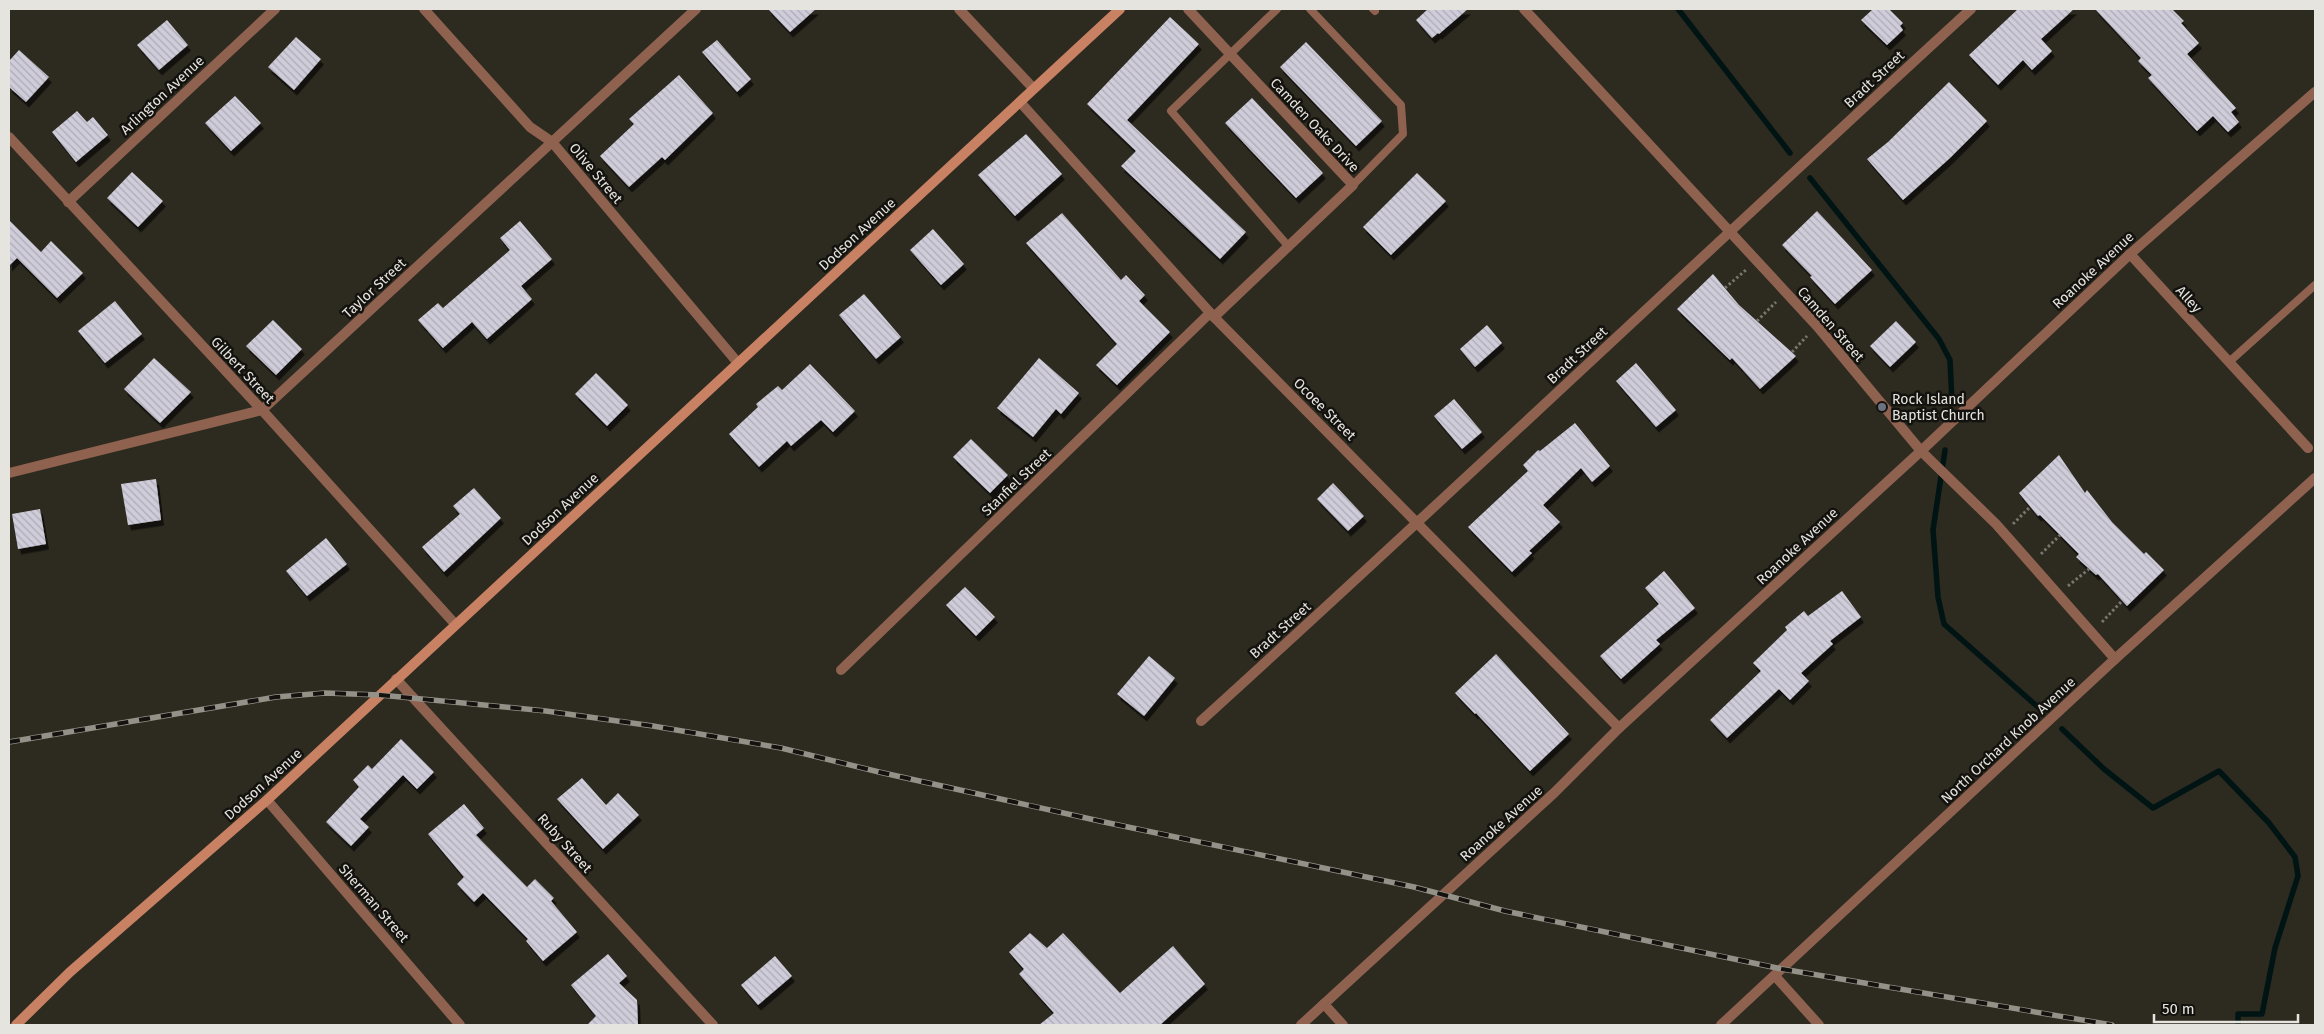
<svg xmlns="http://www.w3.org/2000/svg" width="2324" height="1034" font-family="'Fira Sans',sans-serif">
<defs>
<pattern id="building-back-hatch" width="6" height="6" patternUnits="userSpaceOnUse" patternTransform="scale(1.25)"><rect width="6" height="6" fill="#d0cddb"/><path d="M-1 5l2 2M0 0l6 6M5-1l2 2" fill="none" stroke="#adabb5"/></pattern>
<filter id="shadow"><feDropShadow dx="3" dy="5.5" stdDeviation="0" flood-color="#0009"/></filter>
</defs>
<rect width="100%" height="100%" fill="#2d2a20"/>
<g fill="none" stroke-linecap="round" stroke-linejoin="round">
<g stroke="#001414" stroke-width="5.5">
<polyline points="1678,9 1790,153"/>
<polyline points="1810,178 1939,339 1950,360 1952,402"/>
<polyline points="1945,450 1933,530 1938,597 1944,624 2039,708"/>
<polyline points="2062,729 2104,769 2153,808 2219,771 2269,823 2295,857 2298,876 2275,948 2262,1014 2238,1014 2238,1025"/>
</g>
</g>
<g fill="url(#building-back-hatch)" filter="url(#shadow)">
<polygon points="768,9 816,9 790,32"/>
<polygon points="1428,9 1468,9 1439,34 1438,33 1432,38 1416,20"/>
<polygon points="1873,9 1889,9 1903,23 1900,26 1903,30 1887,45 1861,20"/>
<polygon points="2018,9 2074,9 2041,39 2052,51 2032,70 2023,60 1998,85 1969,55"/>
<polygon points="2095,9 2172,9 2184,21 2181,23 2199,43 2187,54 2236,108 2231,112 2239,122 2228,132 2213,116 2197,131 2148,78 2152,75 2138,61 2141,58"/>
<polygon points="1170,17 1199,44 1127,120 1246,232 1220,259 1121,166 1136,151 1087,104"/>
<polygon points="167,20 188,45 159,70 137,45"/>
<polygon points="296,37 321,59 294,90 268,67"/>
<polygon points="717,40 751,79 737,92 702,52"/>
<polygon points="1306,42 1382,121 1356,146 1280,67"/>
<polygon points="19,50 49,77 26,102 9,87 9,61"/>
<polygon points="679,75 713,113 665,160 662,157 629,187 600,156 634,124 629,119"/>
<polygon points="1949,82 1987,121 1950,158 1903,200 1867,159 1888,142"/>
<polygon points="235,96 261,123 231,151 205,123"/>
<polygon points="1252,98 1323,173 1296,198 1225,123"/>
<polygon points="77,111 87,122 93,117 108,135 76,162 52,132"/>
<polygon points="1026,134 1062,174 1015,216 978,175"/>
<polygon points="132,172 163,201 138,227 107,198"/>
<polygon points="1417,173 1446,201 1391,255 1363,227"/>
<polygon points="1817,211 1872,270 1835,304 1810,277 1812,276 1782,245"/>
<polygon points="1062,213 1121,280 1126,275 1145,295 1139,301 1170,332 1117,385 1096,365 1117,344 1026,243"/>
<polygon points="9,220 41,252 51,241 83,273 57,298 17,258 9,266"/>
<polygon points="520,221 552,259 521,286 532,299 487,339 472,322 443,348 418,320 438,303 443,308 510,250 500,238"/>
<polygon points="933,229 964,264 941,285 910,250"/>
<polygon points="1713,274 1739,305 1796,356 1760,389 1732,358 1730,360 1677,309"/>
<polygon points="864,294 901,337 876,359 839,315"/>
<polygon points="115,301 142,334 105,363 78,331"/>
<polygon points="273,320 302,349 276,375 246,346"/>
<polygon points="1896,321 1916,342 1890,367 1870,346"/>
<polygon points="1487,325 1502,343 1475,367 1460,349"/>
<polygon points="154,358 191,392 160,423 124,389"/>
<polygon points="1039,358 1079,393 1061,414 1056,409 1033,437 997,408"/>
<polygon points="1636,363 1676,410 1656,427 1616,381"/>
<polygon points="810,364 855,411 833,432 821,420 791,446 787,441 759,467 729,434 758,407 756,404 778,386 782,390"/>
<polygon points="596,373 628,405 607,426 575,394"/>
<polygon points="1454,399 1482,432 1462,449 1434,416"/>
<polygon points="1575,423 1610,466 1592,482 1581,468 1543,505 1560,522 1529,551 1532,553 1512,572 1468,527 1528,471 1523,465 1538,450 1540,451"/>
<polygon points="971,439 1008,475 990,493 953,457"/>
<polygon points="2059,455 2085,493 2087,490 2112,522 2144,554 2146,552 2164,570 2127,606 2098,574 2096,575 2076,557 2079,554 2040,515 2038,516 2019,493"/>
<polygon points="156,479 161,520 128,525 121,484"/>
<polygon points="1333,483 1364,516 1348,531 1317,499"/>
<polygon points="474,488 501,518 444,572 422,547 460,514 453,506"/>
<polygon points="40,509 46,544 18,549 12,514"/>
<polygon points="326,538 347,564 307,596 286,571"/>
<polygon points="1664,571 1695,608 1656,640 1660,644 1621,679 1600,656 1659,604 1645,588"/>
<polygon points="965,587 995,617 976,636 946,605"/>
<polygon points="1842,591 1861,617 1830,641 1833,644 1801,673 1809,681 1790,700 1779,689 1727,738 1710,720 1761,671 1753,663 1787,630 1785,627 1804,611 1808,616"/>
<polygon points="1496,654 1569,734 1530,771 1476,713 1475,714 1455,693"/>
<polygon points="1149,656 1175,678 1144,716 1117,694"/>
<polygon points="401,739 434,772 417,789 403,775 360,819 369,827 351,846 326,822 359,787 353,780 368,765 372,769"/>
<polygon points="582,778 606,805 618,793 639,815 603,849 557,799"/>
<polygon points="464,804 484,828 476,835 527,887 535,879 554,898 551,901 577,932 543,961 526,941 528,939 483,893 474,902 457,884 464,877 428,834"/>
<polygon points="1030,933 1047,948 1063,933 1120,993 1173,946 1205,984 1160,1025 1039,1025 1054,1013 1019,974 1024,969 1009,952"/>
<polygon points="608,954 627,976 619,983 637,1000 638,1025 587,1025 596,1016 571,985"/>
<polygon points="775,956 792,976 758,1005 741,985"/>
</g>
<g fill="none" stroke-linecap="round" stroke-linejoin="round">
<g stroke="#78766d" stroke-width="3" stroke-dasharray="2.5 2.5" stroke-linecap="butt">
<polyline points="1725,288 1747,269"/>
<polyline points="1757,321 1776,302"/>
<polyline points="1792,352 1807,336"/>
<polyline points="2013,524 2030,507"/>
<polyline points="2041,554 2060,535"/>
<polyline points="2068,586 2089,569"/>
<polyline points="2102,622 2122,601"/>
</g>
<g stroke="#8f6250" stroke-width="8">
<polyline points="1277,9 1171,111 1289,247"/>
<polyline points="1310,9 1401,105 1403,134 1353,185"/>
<polyline points="1373,9 1375,11"/>
<polyline points="2229,362 2315,285"/>
</g>
<g stroke="#8f6250" stroke-width="10">
<polyline points="424,9 530,127 552,142 738,363"/>
<polyline points="959,9 1033,88"/>
<polyline points="1188,9 1353,185 1214,317"/>
<polyline points="1524,9 1817,326 1921,451 1996,524 2115,659"/>
<polyline points="1020,102 1214,317 1619,728"/>
<polyline points="9,137 262,410 455,624"/>
<polyline points="68,202 275,9"/>
<polyline points="2130,254 2308,448"/>
<polyline points="9,473 262,410 696,9"/>
<polyline points="841,670 1210,313"/>
<polyline points="396,679 713,1025"/>
<path d="M1201 721C1460 486 1713 245 1971 9"/>
<polyline points="267,800 460,1025"/>
<polyline points="1775,976 1819,1025"/>
<polyline points="1324,1004 1343,1025"/>
<polyline points="1721,1025 2115,659 2315,478"/>
</g>
<polyline stroke="#8f6250" stroke-width="10" points="1301,1025 1554,793 1619,728 1921,451 2130,254 2315,92"/>
<polyline stroke="#c98163" stroke-width="10" points="16,1025 70,972 267,800 1120,9"/>
<g stroke="#949189" stroke-width="5.5">
<polyline id="rail" points="9,742 276,697 325,693 380,695 546,711 653,726 781,748 879,772 1104,822 1414,887 1505,911 1782,969 2112,1025"/>
</g>
<use href="#rail" stroke="#14120e" stroke-width="4" stroke-dasharray="11" stroke-linecap="butt"/>
</g>
<circle fill="#6b7280" stroke="#14120e" stroke-width="2" cx="1882" cy="407" r="5"/>
<g text-anchor="middle" stroke-width="5" stroke-linejoin="round" paint-order="stroke">
<g font-size="14" fill="#e6e4de" stroke="#14120e">
<text transform="translate(1874 79) rotate(-43)" y="5">Bradt Street</text>
<text transform="translate(162 95) rotate(-43)" y="5">Arlington Avenue</text>
<text transform="translate(1315 125) rotate(47)" y="5">Camden Oaks Drive</text>
<text transform="translate(596 173) rotate(50)" y="5">Olive Street</text>
<text transform="translate(857 234) rotate(-43)" y="5">Dodson Avenue</text>
<text transform="translate(2093 270) rotate(-43)" y="5">Roanoke Avenue</text>
<text transform="translate(374 288) rotate(-43)" y="5">Taylor Street</text>
<text transform="translate(2189 299) rotate(48)" y="5">Alley</text>
<text transform="translate(1831 324) rotate(49)" y="5">Camden Street</text>
<text transform="translate(1577 355) rotate(-43)" y="5">Bradt Street</text>
<text transform="translate(243 370) rotate(47)" y="5">Gilbert Street</text>
<text transform="translate(1325 409) rotate(45)" y="5">Ocoee Street</text>
<text transform="translate(1016 482) rotate(-44)" y="5">Stanfiel Street</text>
<text transform="translate(560 509) rotate(-43)" y="5">Dodson Avenue</text>
<text transform="translate(1797 546) rotate(-43)" y="5">Roanoke Avenue</text>
<text transform="translate(1280 630) rotate(-42)" y="5">Bradt Street</text>
<text transform="translate(2008 740) rotate(-43)" y="5">North Orchard Knob Avenue</text>
<text transform="translate(263 784) rotate(-42)" y="5">Dodson Avenue</text>
<text transform="translate(1501 823) rotate(-42)" y="5">Roanoke Avenue</text>
<text transform="translate(565 843) rotate(48)" y="5">Ruby Street</text>
<text transform="translate(374 903) rotate(49)" y="5">Sherman Street</text>
</g>
<g font-size="14" fill="#e6e4de" stroke="#14120e" text-anchor="start">
<text x="1892" y="404">Rock Island<tspan x="1892" dy="16">Baptist Church</tspan></text>
</g>
</g>
<rect width="2324" height="1034" fill="none" stroke="#e6e4de" stroke-width="20"/>
<path d="M2154 1014v8h144v-8" fill="none" stroke="#e6e4de" stroke-width="2.5"/>
<text x="2162" y="1014" font-size="15" fill="#e6e4de" stroke="#14120e" stroke-width="4" paint-order="stroke">50 m</text>
</svg>
